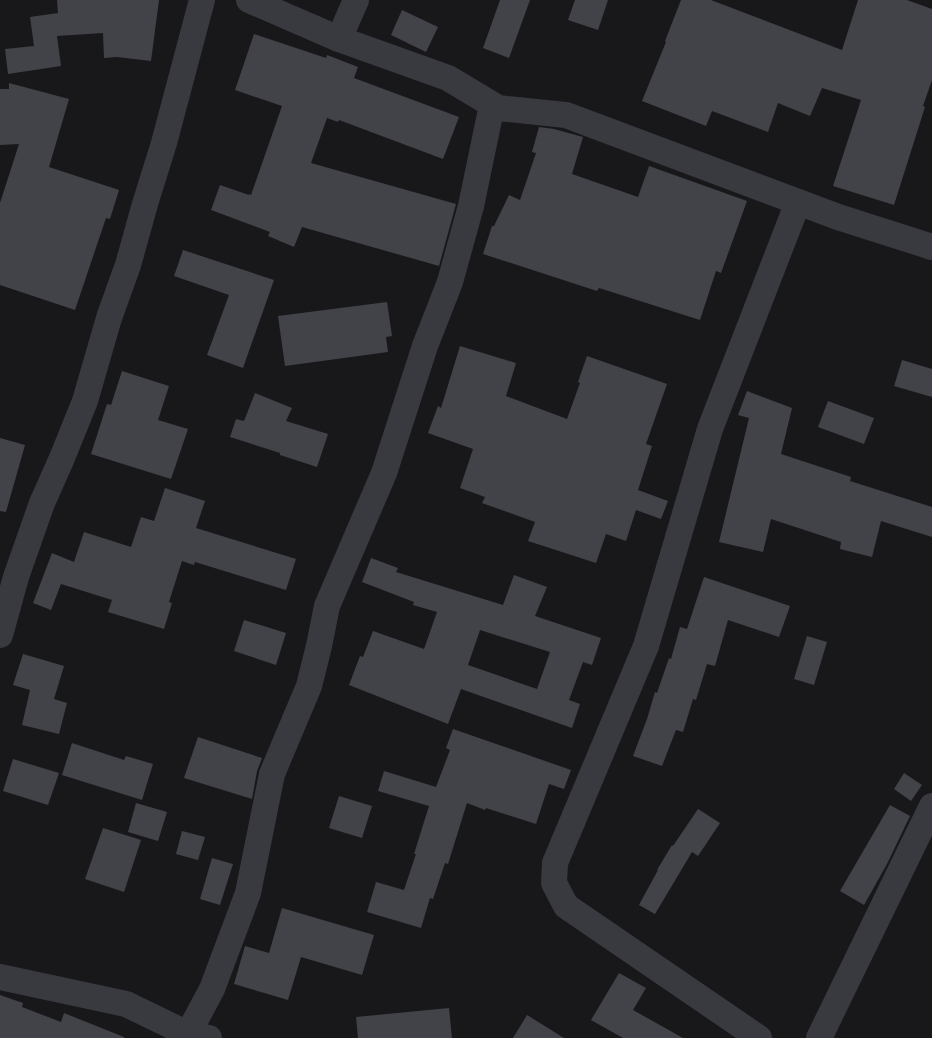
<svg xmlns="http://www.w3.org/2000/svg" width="932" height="1038" font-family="'Archivo Narrow',sans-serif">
<rect width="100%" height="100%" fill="#18181b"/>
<g fill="#424348" fill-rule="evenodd">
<polygon points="57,0 159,0 151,61 117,57 104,58 103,33 57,36 61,66 8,74 5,49 34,46 30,17 58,13"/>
<polygon points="500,0 530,0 509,58 483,48"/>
<polygon points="575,0 608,0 598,30 568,20"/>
<polygon points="681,0 711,0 842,50 858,0 907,0 932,9 932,80 923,106 925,107 894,205 833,186 861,100 822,88 810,116 778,103 768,132 712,111 706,126 642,101 666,42 665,41"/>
<polygon points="402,10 438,27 426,52 391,35"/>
<polygon points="254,34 326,58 327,55 358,67 354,78 459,117 443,159 339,120 338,122 327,118 311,163 456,204 439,266 302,227 294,247 268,236 270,232 211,210 220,185 249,195 249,194 251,195 282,106 235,90"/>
<polygon points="9,83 69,99 49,167 119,190 110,219 106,218 75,310 0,285 0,203 19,144 0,145 0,89 9,89"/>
<polygon points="539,127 554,129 583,137 572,174 638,197 649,166 747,201 721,273 716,271 700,320 599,288 597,291 483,254 492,226 494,226 509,195 520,200 536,153 532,152"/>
<polygon points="183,250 274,280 243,368 207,355 229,295 174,276"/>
<polygon points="387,302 392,336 386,337 388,352 285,366 278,316"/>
<polygon points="460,346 516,363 506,396 567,419 580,383 578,382 587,356 667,384 646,444 652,446 638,490 668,501 661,519 636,510 626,541 606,534 596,563 528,541 535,522 482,503 485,497 460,488 473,449 428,433 438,406 441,408"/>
<polygon points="902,360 932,369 932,397 894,386"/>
<polygon points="122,371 169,386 158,420 188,429 171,479 91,454 107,404 111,405"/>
<polygon points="747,391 792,408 781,454 851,477 850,481 932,507 932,537 881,521 872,557 840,549 841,542 771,519 763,552 719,542 749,418 738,415"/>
<polygon points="255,393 292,408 286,421 328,434 317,467 280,455 280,453 230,437 236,419 244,421"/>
<polygon points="828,401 874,418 864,444 818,427"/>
<polygon points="0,438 25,445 6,512 0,511"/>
<polygon points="165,488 205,501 196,528 296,559 286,590 195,562 194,565 182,561 169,602 172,603 164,629 108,612 112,600 61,584 51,610 33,603 52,553 74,562 84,532 131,547 141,517 154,521"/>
<path d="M371 558 398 568 396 572 503 605 514 575 547 587 535 616 601 638 592 665 583 662 569 700 580 704 572 728 461 689 448 724 349 685 360 656 363 657 373 631 424 649 437 612 413 605 414 602 362 582ZM480 630 550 652 537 689 468 665Z"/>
<polygon points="704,577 790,606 779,637 728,620 715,666 707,664 696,700 693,699 683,732 676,730 662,766 633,756 647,719 655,692 657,693 669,658 671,659 680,627 687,629"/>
<polygon points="244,620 286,633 276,665 234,651"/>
<polygon points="807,636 827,642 814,685 794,679"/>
<polygon points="23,654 64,666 54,699 67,703 59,734 22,725 30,690 13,685"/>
<polygon points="453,729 571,770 564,789 549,784 536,824 486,808 485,810 467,803 448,864 445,863 433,899 430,898 421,928 367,912 376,882 404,890 416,854 414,854 429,806 378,791 384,771 436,787 450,750 446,748"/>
<polygon points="198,737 262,758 257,771 252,799 184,778"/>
<polygon points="72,743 124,760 126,756 153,764 142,800 62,775"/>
<polygon points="13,759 59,773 48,805 3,791"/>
<polygon points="904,773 922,785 911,801 894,789"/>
<polygon points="339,796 372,806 362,838 329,828"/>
<polygon points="136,803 167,812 158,841 128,832"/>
<polygon points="890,805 910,816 887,864 864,905 840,891"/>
<polygon points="698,809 720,823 698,856 692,852 655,914 639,905 658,870 657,870 672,845 673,846"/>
<polygon points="103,828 141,840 124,892 85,879"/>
<polygon points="182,831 205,837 198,860 176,854"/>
<polygon points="212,858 233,864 220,905 200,899"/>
<polygon points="282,908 374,935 362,975 301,957 288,1000 234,984 245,946 269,953"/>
<polygon points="619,973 646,988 633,1010 683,1038 623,1038 591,1020"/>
<polygon points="0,995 23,1003 22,1007 61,1022 64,1013 124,1037 124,1038 0,1038"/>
<polygon points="449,1008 452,1038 358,1038 356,1017"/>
<polygon points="527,1015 564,1038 513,1038"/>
</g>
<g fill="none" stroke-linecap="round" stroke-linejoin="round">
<g stroke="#393a40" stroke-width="26">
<polyline points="249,0 339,39 448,78 498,108 566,115 838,217 932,247"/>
<polyline points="339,39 356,0"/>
<polyline points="0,635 16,577 42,503 62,458 85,401 109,318 128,265 145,204 164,143 202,0"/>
<polyline points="0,977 126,1004 188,1034 209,1038"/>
<polyline points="188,1034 212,989 248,893 272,774 309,686 319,646 327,606 384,473 425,346 450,282 471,206 492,105"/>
<polyline points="759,1038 566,906 554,883 555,863 646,646 710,429 798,202"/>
<polyline points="819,1038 932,806"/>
</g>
</g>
</svg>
